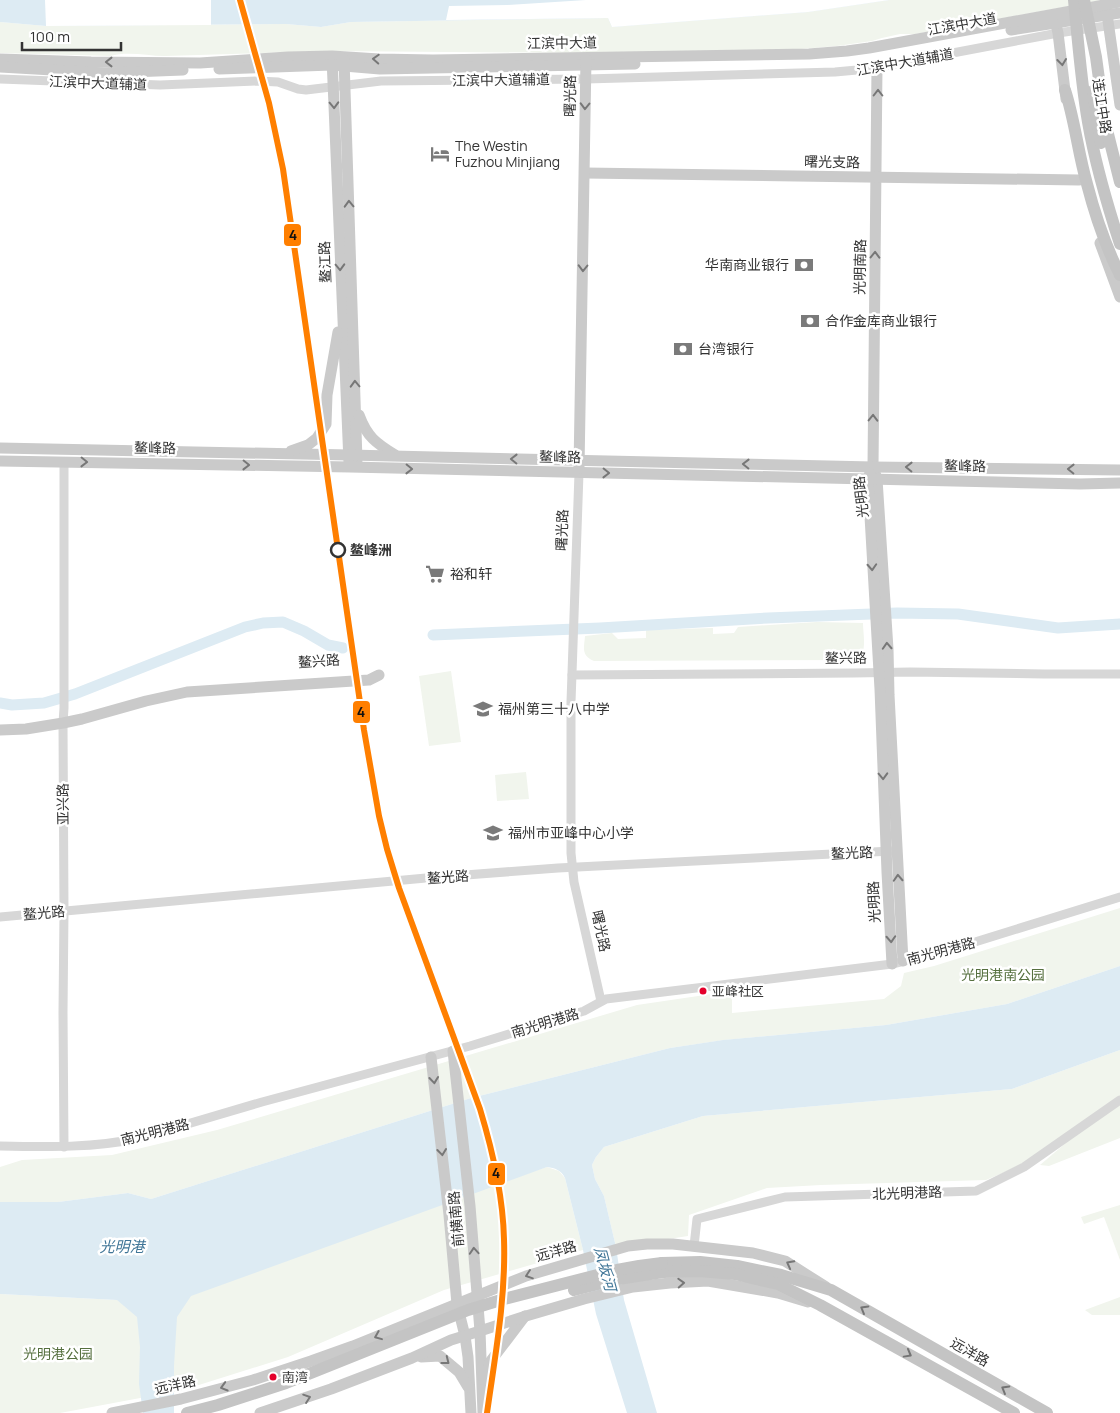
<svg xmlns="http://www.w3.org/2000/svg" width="1120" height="1413" font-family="Manrope,'Noto Sans SC',sans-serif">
<rect width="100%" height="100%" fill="#fff"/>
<g fill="#f1f5ed">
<path d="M889 0H1102L915 34H900L882 38 872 41 837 46 766 52 593 53 327 51 165 56C146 56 129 51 110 56L0 53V22L46 26 286 24 321 27 351 22 609 18 612 27 808 12Z"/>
<path d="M817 622 863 623C863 635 868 654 856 660L594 661C581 655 584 649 585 636L612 633 618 639 646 638V630L713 628V634L734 633 738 627Z"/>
<polygon points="451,671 461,742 429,746 419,676"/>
<polygon points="526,772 529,799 497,801 495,775"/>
<polygon points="1120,908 1120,966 1007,1004 886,1025 724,1040 670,1048 471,1098 151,1199 128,1193 58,1202 0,1202 0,1167 22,1160 112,1155 217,1130 637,1005 732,991 732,1013 884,999 901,986 904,973 934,966"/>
<polygon points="1120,1050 1120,1096 1017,1167 986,1180 821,1185 767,1188 689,1215 688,1236 616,1247 604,1196 595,1179 592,1165 596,1157 604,1147 703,1116 1012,1089"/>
<polygon points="1120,1104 1120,1138 1049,1166 1040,1165 1074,1136"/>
<polygon points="547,1167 559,1171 565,1178 583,1250 444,1290 288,1357 183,1390 60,1413 0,1413 0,1294 117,1300"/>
<polygon points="1120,1205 1120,1260 1104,1217 1084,1224 1081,1217"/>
<polygon points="1120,1297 1120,1315 1092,1315 1085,1310"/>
</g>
<g fill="#ddebf3">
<polygon points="0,0 889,0 808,12 612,27 608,18 351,22 321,27 286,24 46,26 0,22"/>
<path d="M1120 966V1050L1012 1089 703 1116 604 1147 596 1157 592 1165 595 1179 604 1196 616 1247 624 1300 657 1413H627L596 1314 583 1250 565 1178C561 1170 555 1168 547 1167L191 1296 177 1317 174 1366V1413H143L139 1384 140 1347 137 1317 117 1300 0 1294V1202H58L128 1193 151 1199 471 1098 670 1048 723 1040 886 1025 1007 1004Z"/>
</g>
<g fill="#fff">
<polygon points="45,0 211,0 211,25 46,26"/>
<polygon points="586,0 889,0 808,12 612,27 608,18 446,20 449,6 508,5"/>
</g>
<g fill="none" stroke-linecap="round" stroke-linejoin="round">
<g stroke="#ddebf3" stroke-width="11">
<polyline points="433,635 600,628 768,618 897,613 958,614 1058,628 1120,624"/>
<polyline points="0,703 12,705 44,703 75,694 245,627 263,623 283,622 304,631 328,645 343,648"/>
</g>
<g stroke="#d7d7d7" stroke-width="9">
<polyline points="0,79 160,85 258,81 278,82 298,89 306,90 381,81 586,79 835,72 868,69 1058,33 1120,24"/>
<polyline points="64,462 64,708 63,723 64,911 63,1012 64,1147"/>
<polyline points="579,473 571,702 571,853 574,882 601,1001"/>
<polyline points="572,675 854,673 910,672 1044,674 1120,674"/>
<polyline points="0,917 426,878 558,868 892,851"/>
<path d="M0 1146C47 1147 95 1148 140 1138L262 1102 470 1046 584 1011 606 999 892 964 946 951 1120 897"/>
<polyline points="694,1246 697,1219 785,1197 976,1191 1024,1167 1120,1100"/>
</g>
<g stroke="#cacaca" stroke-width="11">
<polyline points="1106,7 1120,105"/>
<polyline points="1054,16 1058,33 1066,99"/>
<polyline points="1011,30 1120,13"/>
<polyline points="332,58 349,462"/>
<polyline points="0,59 91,62 200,63 288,57 332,56 379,59 433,60 809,54 847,51 869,48 1120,2"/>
<polyline points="344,59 357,461"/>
<polyline points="0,67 105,73 183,70"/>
<polyline points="877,67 873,467 877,479 888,649 889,695 903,961"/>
<polyline points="219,69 332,65 380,69 635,64"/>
<polyline points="585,173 1079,180"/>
<polyline points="1100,243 1120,297"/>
<path d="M359 415C367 437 376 443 395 455"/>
<polyline points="0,448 349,455 873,467 1120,470"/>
<polyline points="291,451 308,445 317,438 326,424 327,395 338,332"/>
<polyline points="0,461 350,467 1080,484 1120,483"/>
<polyline points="579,468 586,59"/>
<polyline points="870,473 868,478 869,499 880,689 887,872 892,964"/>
<polyline points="0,730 26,729 63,723 82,719 146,701 187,692 369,680 379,675"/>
<polyline points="453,1051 470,1206 480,1331 483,1413"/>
<polyline points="431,1057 449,1215 457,1304 465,1336 468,1357 471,1413"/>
<polyline points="421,1357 440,1356 459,1372 468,1387"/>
<polyline points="484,1380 490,1362 525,1316"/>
<polyline points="112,1413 181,1399 253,1380 311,1361 353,1346 526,1276 628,1246 647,1244 673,1244 753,1253 785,1261 826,1287"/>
<polyline points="260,1413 331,1389 412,1358 451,1340 480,1331 526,1316 584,1299 633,1287 670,1283 708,1281 778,1293 808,1302"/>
</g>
<g stroke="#c4c4c4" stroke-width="12">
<path d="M1065 90C1075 121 1078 153 1087 184 1095 215 1106 247 1120 275"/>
<polyline points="662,1263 700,1262 737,1266 781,1275 831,1290 1047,1413"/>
<polyline points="663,1272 699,1271 735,1274 778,1284 820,1305 1014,1413"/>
</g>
<g stroke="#c4c4c4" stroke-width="12">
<path d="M1074 0C1078 41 1081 81 1088 122 1095 163 1107 204 1120 244"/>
<polyline points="1084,0 1096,57 1102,101"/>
<polyline points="1093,91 1101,143"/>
<polyline points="1106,126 1120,182"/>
<polyline points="574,1290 618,1279 663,1272"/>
<polyline points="187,1413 218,1405 286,1383 468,1310 504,1299 617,1270 639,1266 662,1263"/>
</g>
<g stroke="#fff" stroke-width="10">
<path id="metro-1" d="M240 0 269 103 283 169 364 730 379 816 387 849 399 888 480 1109C493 1152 503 1195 504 1239 506 1298 495 1356 487 1413"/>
</g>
<use href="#metro-1" stroke="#ff7f00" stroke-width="6"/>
</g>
<defs><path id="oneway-chevron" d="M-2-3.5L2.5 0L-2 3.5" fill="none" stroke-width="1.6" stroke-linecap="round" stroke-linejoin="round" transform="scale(1.25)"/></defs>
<g stroke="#777">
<use href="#oneway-chevron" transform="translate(376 59) rotate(-177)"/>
<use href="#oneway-chevron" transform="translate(109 62) rotate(-180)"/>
<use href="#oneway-chevron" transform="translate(1062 62) rotate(83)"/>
<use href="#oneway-chevron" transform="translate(878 93) rotate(-90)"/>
<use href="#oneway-chevron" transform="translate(334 105) rotate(88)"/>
<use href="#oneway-chevron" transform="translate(585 106) rotate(91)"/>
<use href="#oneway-chevron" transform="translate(349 204) rotate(-92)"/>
<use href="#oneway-chevron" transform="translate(875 255) rotate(-89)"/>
<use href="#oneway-chevron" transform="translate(340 267) rotate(88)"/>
<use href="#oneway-chevron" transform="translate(583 268) rotate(91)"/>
<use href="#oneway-chevron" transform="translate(355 384) rotate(-92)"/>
<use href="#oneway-chevron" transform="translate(873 418) rotate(-89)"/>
<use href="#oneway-chevron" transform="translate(514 459) rotate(-179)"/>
<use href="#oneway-chevron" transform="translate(84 462) rotate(1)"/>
<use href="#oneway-chevron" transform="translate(746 464) rotate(-179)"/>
<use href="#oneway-chevron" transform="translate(246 465) rotate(1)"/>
<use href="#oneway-chevron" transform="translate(909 467) rotate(-179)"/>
<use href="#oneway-chevron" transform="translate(409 469) rotate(1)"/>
<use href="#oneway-chevron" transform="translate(1071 469) rotate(-179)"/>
<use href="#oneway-chevron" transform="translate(606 473) rotate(1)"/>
<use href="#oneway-chevron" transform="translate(872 567) rotate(87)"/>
<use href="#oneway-chevron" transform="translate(887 646) rotate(-93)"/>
<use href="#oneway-chevron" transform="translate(883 776) rotate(88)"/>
<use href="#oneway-chevron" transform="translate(898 878) rotate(-93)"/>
<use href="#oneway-chevron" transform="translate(891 939) rotate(87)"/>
<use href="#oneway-chevron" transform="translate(434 1080) rotate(84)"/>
<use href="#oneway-chevron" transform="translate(442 1152) rotate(83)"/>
<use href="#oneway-chevron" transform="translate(474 1251) rotate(-94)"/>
<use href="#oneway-chevron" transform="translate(790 1264) rotate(-152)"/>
<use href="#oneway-chevron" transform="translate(529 1275) rotate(161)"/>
<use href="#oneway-chevron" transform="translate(681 1283) rotate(-3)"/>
<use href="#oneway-chevron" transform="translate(378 1336) rotate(158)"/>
<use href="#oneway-chevron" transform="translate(446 1361) rotate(38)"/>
<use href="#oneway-chevron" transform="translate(224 1387) rotate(164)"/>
<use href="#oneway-chevron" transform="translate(307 1398) rotate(-19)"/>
</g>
<g stroke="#747474">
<use href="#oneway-chevron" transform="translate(864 1309) rotate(-150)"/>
<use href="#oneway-chevron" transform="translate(908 1354) rotate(29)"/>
<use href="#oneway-chevron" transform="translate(1005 1389) rotate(-150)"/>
</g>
<defs>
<g id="hotel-bare" transform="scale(1.5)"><path d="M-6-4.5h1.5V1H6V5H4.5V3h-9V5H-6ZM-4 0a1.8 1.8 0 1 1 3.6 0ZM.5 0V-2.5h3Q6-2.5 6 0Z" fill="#7a7a7a" stroke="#fff" stroke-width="2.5" paint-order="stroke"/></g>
<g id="bank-bare" transform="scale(1.5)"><path d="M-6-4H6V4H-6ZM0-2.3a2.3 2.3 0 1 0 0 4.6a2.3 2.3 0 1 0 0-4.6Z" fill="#7a7a7a" stroke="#fff" stroke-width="2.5" paint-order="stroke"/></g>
<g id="supermarket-bare" transform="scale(1.5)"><path d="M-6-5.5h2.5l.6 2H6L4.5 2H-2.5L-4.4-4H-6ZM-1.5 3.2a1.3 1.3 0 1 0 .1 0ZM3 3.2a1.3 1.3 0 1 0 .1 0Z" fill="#7a7a7a" stroke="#fff" stroke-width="2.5" paint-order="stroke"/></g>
<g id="school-bare" transform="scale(1.5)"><path d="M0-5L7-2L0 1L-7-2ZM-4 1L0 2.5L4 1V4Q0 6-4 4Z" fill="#7a7a7a" stroke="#fff" stroke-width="2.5" paint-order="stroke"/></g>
</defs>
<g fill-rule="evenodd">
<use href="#hotel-bare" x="440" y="154"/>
<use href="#bank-bare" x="804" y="265"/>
<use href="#bank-bare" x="810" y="321"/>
<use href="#bank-bare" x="683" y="349"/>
<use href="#supermarket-bare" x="435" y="574"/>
<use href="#school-bare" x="483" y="709"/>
<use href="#school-bare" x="493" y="833"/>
</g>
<circle fill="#fff" stroke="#333" stroke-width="2.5" cx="338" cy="550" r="7"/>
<g fill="#e4002b" stroke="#fff" stroke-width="2">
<circle cx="703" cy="991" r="4.5"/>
<circle cx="273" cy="1377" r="4.5"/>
</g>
<g text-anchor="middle" stroke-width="5" stroke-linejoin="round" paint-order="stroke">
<g font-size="13" fill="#333" stroke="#fff" text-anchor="start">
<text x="712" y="996">亚峰社区</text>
<text x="282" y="1382">南湾</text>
</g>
<g font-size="14" fill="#333" stroke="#fff">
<text transform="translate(962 24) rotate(-10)" y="5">江滨中大道</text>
<text transform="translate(562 43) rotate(-1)" y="5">江滨中大道</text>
<text transform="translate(905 62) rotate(-10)" y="5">江滨中大道辅道</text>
<text transform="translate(501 80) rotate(-1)" y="5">江滨中大道辅道</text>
<text transform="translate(98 83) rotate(2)" y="5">江滨中大道辅道</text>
<text transform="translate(570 96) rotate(-89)" y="5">曙光路</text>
<text transform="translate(1102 106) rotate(81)" y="5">连江中路</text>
<text transform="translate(832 162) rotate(1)" y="5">曙光支路</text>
<text transform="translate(325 262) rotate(-92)" y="5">鳌江路</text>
<text transform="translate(860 267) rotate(-89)" y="5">光明南路</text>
<text transform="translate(155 448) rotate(1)" y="5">鳌峰路</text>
<text transform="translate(560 457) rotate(1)" y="5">鳌峰路</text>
<text transform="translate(965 466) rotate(1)" y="5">鳌峰路</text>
<text transform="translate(861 497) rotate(-96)" y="5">光明路</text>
<text transform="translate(562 530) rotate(-88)" y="5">曙光路</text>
<text transform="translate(846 658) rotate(-1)" y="5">鳌兴路</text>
<text transform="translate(319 661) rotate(-4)" y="5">鳌兴路</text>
<text transform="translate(63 804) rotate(-91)" y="5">亚兴路</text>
<text transform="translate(852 853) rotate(-3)" y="5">鳌光路</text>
<text transform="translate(448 877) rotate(-4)" y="5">鳌光路</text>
<text transform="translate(874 902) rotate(-93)" y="5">光明路</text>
<text transform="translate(44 913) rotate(-5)" y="5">鳌光路</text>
<text transform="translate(601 931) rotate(78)" y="5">曙光路</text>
<text transform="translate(941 951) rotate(-15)" y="5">南光明港路</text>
<text transform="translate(545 1023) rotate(-17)" y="5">南光明港路</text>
<text transform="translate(155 1132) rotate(-14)" y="5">南光明港路</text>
<text transform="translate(907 1193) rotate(-2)" y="5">北光明港路</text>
<text transform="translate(456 1219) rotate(-95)" y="5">前横南路</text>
<text transform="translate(556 1251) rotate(-16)" y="5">远洋路</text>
<text transform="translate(970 1352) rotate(30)" y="5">远洋路</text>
<text transform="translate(175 1385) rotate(-13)" y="5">远洋路</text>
</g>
<g font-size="14" fill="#333" stroke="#fff" text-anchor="start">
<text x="455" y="151">The Westin<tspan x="455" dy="16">Fuzhou Minjiang</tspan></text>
<text x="789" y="270" text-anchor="end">华南商业银行</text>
<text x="825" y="326">合作金库商业银行</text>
<text x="698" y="354">台湾银行</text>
<text x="450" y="579">裕和轩</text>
<text x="498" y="714">福州第三十八中学</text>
<text x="508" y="838">福州市亚峰中心小学</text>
</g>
<g font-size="14" font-weight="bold" fill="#333" stroke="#fff" text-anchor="start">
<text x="350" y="555">鳌峰洲</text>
</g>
<g font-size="14" fill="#56703f" stroke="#fff">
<text x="1003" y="980">光明港南公园</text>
<text x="58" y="1359">光明港公园</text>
</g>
<g font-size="15" font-style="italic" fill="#3f7597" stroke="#fff">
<text x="122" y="1252">光明港</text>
<text transform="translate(605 1269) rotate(75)" y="5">凤坂河</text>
</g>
</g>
<g stroke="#fff" stroke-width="2">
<rect x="283" y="223" width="19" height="24" rx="5" fill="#ff7f00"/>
<rect x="352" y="700" width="19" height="24" rx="5" fill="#ff7f00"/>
<rect x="487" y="1162" width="19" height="24" rx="5" fill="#ff7f00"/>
</g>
<g font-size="14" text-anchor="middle" font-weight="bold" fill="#111">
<text x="293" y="240">4</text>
<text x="361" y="717">4</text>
<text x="496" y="1178">4</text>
</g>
<path d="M22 42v8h99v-8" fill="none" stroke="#333333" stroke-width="2.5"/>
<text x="30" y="42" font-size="15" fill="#333333" stroke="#ffffff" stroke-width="4" paint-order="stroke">100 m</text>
</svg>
